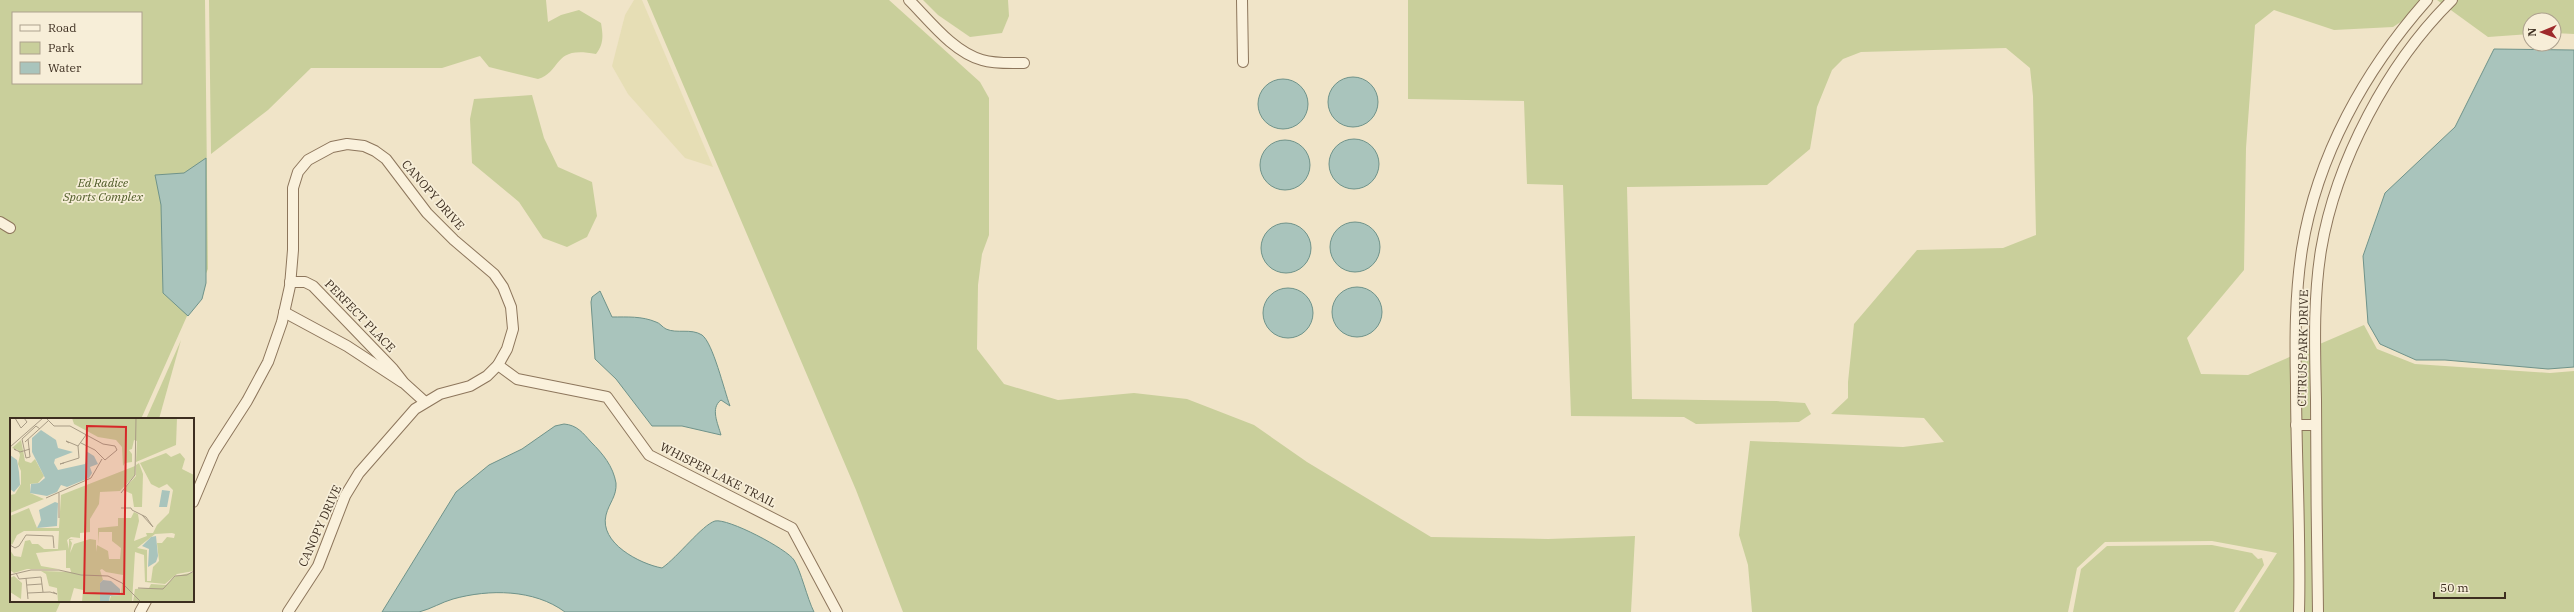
<svg xmlns="http://www.w3.org/2000/svg" width="2574" height="612" font-family="'IBM Plex Serif',serif">
<rect width="100%" height="100%" fill="#f0e4c8"/>
<polygon fill="#e6deb5" points="634,0 642,0 713,167 685,158 628,94 612,66 625,15"/>
<g fill="#c9cf9b" fill-rule="evenodd">
<path d="M0 0H205L208 269 141 419H11V601H61L56 612H0ZM13 13H141V83H13Z"/>
<path d="M209 0H546L548 22 561 15 579 10 601 23C603 35 604 44 596 54 552 45 563 71 538 79L489 67 480 56 442 68H311L268 110 211 154Z"/>
<polygon points="647,0 889,0 980,82 989,98 989,235 982,254 978,285 977,349 1004,384 1058,400 1134,393 1187,399 1254,425 1307,462 1431,537 1548,539 1635,536 1631,612 903,612 856,490"/>
<polygon points="923,0 1008,0 1009,16 1002,33 970,37 938,15"/>
<polygon points="1408,0 2434,0 2393,27 2334,30 2274,10 2255,25 2246,148 2244,270 2187,338 2201,374 2248,375 2364,325 2377,349 2415,364 2550,373 2574,371 2574,612 2239,612 2277,553 2212,541 2105,542 2077,568 2068,612 1752,612 1748,565 1739,535 1750,441 1903,447 1944,442 1924,418 1831,414 1848,398 1848,382 1854,324 1917,250 2003,248 2036,235 2033,96 2030,68 2006,48 1861,52 1843,59 1832,70 1817,107 1810,149 1767,185 1627,187 1632,399 1776,401 1805,403 1811,414 1799,422 1696,424 1684,417 1571,416 1563,185 1527,184 1524,101 1408,99"/>
<polygon points="2437,0 2574,0 2574,34 2554,33 2554,20 2530,20 2530,34 2488,37"/>
<polygon points="532,95 544,138 558,167 592,182 597,216 587,237 567,247 543,238 519,202 472,163 470,119 474,99"/>
<polygon points="181,340 159,419 146,419"/>
<polygon points="2212,545 2252,553 2258,559 2262,558 2264,565 2234,612 2073,612 2081,569 2107,546"/>
</g>
<g fill="#a9c4bc" stroke="#6f938a">
<polygon points="2494,49 2574,50 2574,367 2548,369 2445,360 2416,360 2380,344 2368,323 2363,256 2385,193 2455,127"/>
<circle cx="1353" cy="102" r="25"/>
<circle cx="1283" cy="104" r="25"/>
<circle cx="1354" cy="164" r="25"/>
<circle cx="1285" cy="165" r="25"/>
<polygon points="206,158 206,283 202,299 188,316 163,293 161,205 155,175 184,173"/>
<circle cx="1355" cy="247" r="25"/>
<circle cx="1286" cy="248" r="25"/>
<circle cx="1357" cy="312" r="25"/>
<circle cx="1288" cy="313" r="25"/>
<path d="M600 291 612 317C627 317 642 316 656 322 660 323 662 327 666 329 677 334 691 328 702 335 713 343 724 390 730 406L721 400C710 408 718 424 721 435L682 426H652L616 379 595 359 591 302 592 297Z"/>
<path d="M564 424C577 425 583 433 591 442 603 454 613 466 616 483 617 496 609 503 606 515 599 543 640 564 662 568 678 557 702 525 715 521 728 518 787 549 794 560 801 571 807 598 814 612H565C534 589 489 589 453 599 442 602 431 609 419 612 408 612 394 612 382 612L456 492 489 465 522 449 555 426Z"/>
</g>
<g fill="none" stroke-linecap="round" stroke-linejoin="round">
<g stroke="#8d765c" stroke-width="12">
<g id="minor">
<path d="M909 0C929 20 953 52 982 60 995 64 1010 63 1024 63"/>
<polyline points="1242,0 1243,62"/>
<polyline points="0,222 10,228"/>
<polyline points="290,282 305,282 313,286 393,369 404,383 425,402"/>
<polyline points="284,312 347,346 402,382"/>
<polyline points="498,365 517,379 607,397 649,455 792,528 837,612"/>
<polyline points="2296,425 2316,425"/>
<polyline points="193,502 214,452 247,401 268,362 282,322 290,286 293,250 293,188 298,172 308,160 332,147 347,144 364,146 375,151 386,159 427,213 454,240 494,274 503,287 511,307 513,329 507,349 498,365 487,376 470,386 440,394 415,409 359,473 345,496 318,566 288,612"/>
<polyline points="140,612 146,601"/>
<path d="M2299 612C2301 536 2296 460 2296 385 2295 339 2295 294 2302 249 2317 156 2365 70 2427 0"/>
<path d="M2318 612C2317 541 2316 471 2316 400 2315 350 2313 300 2321 250 2336 161 2388 63 2452 0"/>
</g>
</g>
<use href="#minor" stroke="#faf1dc" stroke-width="10"/>
</g>
<g text-anchor="middle" stroke-width="3.5" stroke-linejoin="round" paint-order="stroke">
<g font-size="12" font-style="italic" fill="#4d5a26" stroke="#f7eed8">
<text x="103" y="187">Ed Radice<tspan x="103" dy="14">Sports Complex</tspan></text>
</g>
<g font-size="12" fill="#3d2e20" stroke="#f7eed8">
<text transform="translate(433 195) rotate(49)" y="4">CANOPY DRIVE</text>
<text transform="translate(360 316) rotate(46)" y="4">PERFECT PLACE</text>
<text transform="translate(2303 348) rotate(-89)" y="4">CITRUS PARK DRIVE</text>
<text transform="translate(718 475) rotate(27)" y="4">WHISPER LAKE TRAIL</text>
<text transform="translate(320 526) rotate(-66)" y="4">CANOPY DRIVE</text>
</g>
</g>
<g transform="translate(10 418)">
<rect width="184" height="184" fill="#f0e4c8"/>
<path d="M62 0H167L166 27 126 44 127 23 124 22 122 31 119 32 122 36V44L115 45 113 48 112 29 106 22 88 19 64 6ZM11 22 15 43 21 45 25 41 34 58 28 65 20 66V75L34 81 0 95V77L5 76 11 66V53L8 46 10 37 8 32 2 30ZM156 35 161 39 170 35 175 41 172 51 184 57V153L167 156 155 166 135 164 134 137 125 134 122 184H99L101 178 111 177 113 157 96 154 92 151 90 152 93 162 90 165V184H72L73 172 64 170 60 184H48L47 170 39 168 36 156 31 153 61 154 60 150H56V132L26 135 31 148 48 151H17L4 155 0 152V132L4 138 11 139 15 123 20 122 22 126H28L34 131H48L49 113H14L7 117 2 127 0 125V98L19 90 27 110H49L51 77 125 48V57L110 73 90 74 89 86 80 101V114L70 115V120L61 119 57 122 59 131V121H64L60 122 62 125 60 135 64 126 80 121 86 122V134L87 127 98 133 99 141H110L111 130 102 123V114H89L88 126V110L108 108V100H121L124 94 128 96 129 103 124 123 137 118 136 115H143L147 107 159 95 163 72 157 66 149 70 141 66 130 45ZM162 115 165 116 164 120 157 119 152 125H147L149 143 143 149 141 163H137V132L127 130 145 116ZM129 45 133 56 132 89H124L122 76 113 72 126 58V47ZM184 154V184H123L125 171 139 170 141 166 156 167 166 158ZM4 158 12 165 11 181 0 174V160Z" fill="#c9cf9b" fill-rule="evenodd"/>
<path d="M31 12 46 22 48 30 63 34 45 41 44 45 48 52 75 46 77 41 76 33 84 38 88 46 80 49 82 55 79 60 57 69 51 67 47 74 37 78 20 75 21 66 29 65 35 60 22 34V20ZM0 37 7 42 9 54 10 67 4 74 0 71ZM152 72 160 73 157 89H149ZM45 84 48 85 47 108 27 110 31 102 29 92ZM146 118 148 138 146 144 138 149 139 131 132 128 141 119ZM93 162 101 163 110 171V177L100 178 99 184H90V165Z" fill="#a9c4bc"/>
<path fill="none" stroke="#a89b85" stroke-width="1" d="M5 0 11 10 17 4 14 0M36 0 44 8H60L93 26 105 28 107 32 95 42 85 32 71 25M18 21 20 39 16 40 12 21 26 8 30 11M15 24 38 3M59 25 56 23 68 28M0 29 33 0M6 32 4 31 10 34 20 31M54 45 50 46 69 40 68 28 76 17M111 75 125 57 126 0M36 80 81 60 92 41M111 90H121L122 92 132 97 143 109 136 99 132 97M49 100V75M0 127 5 130 9 128 16 117 43 118 44 130M6 155 9 161 31 159 33 174M0 157 21 152H49L71 157 98 158 112 165 131 184M16 160 18 181M17 167 32 166M128 170 153 171 165 158 177 157 184 153M18 175 40 174 47 176 43 174"/>
<path fill="#d62828" fill-opacity="0.15" stroke="#d62828" stroke-width="2" d="M77 8 116 9 114 176 74 175Z"/>
<rect width="184" height="184" fill="none" stroke="#3d2e20" stroke-width="2"/>
</g>
<rect x="12" y="12" width="130" height="72" fill="#f7eed8" stroke="#ada18e"/>
<rect x="20" y="25" width="20" height="6" fill="#faf1dc" stroke="#ada18e"/>
<text x="48" y="32" font-size="12" fill="#3d2e20">Road</text>
<rect x="20" y="42" width="20" height="12" fill="#c9cf9b" stroke="#ada18e"/>
<text x="48" y="52" font-size="12" fill="#3d2e20">Park</text>
<rect x="20" y="62" width="20" height="12" fill="#a9c4bc" stroke="#ada18e"/>
<text x="48" y="72" font-size="12" fill="#3d2e20">Water</text>
<g transform="translate(2542 32) rotate(269)"><circle r="19" fill="#f7eed8" stroke="#ada18e"/>
<path d="M0-3L7 15L0 10L-7 15Z" fill="#9e2a2b"/>
<text y="-6" font-size="11" font-weight="bold" text-anchor="middle" fill="#3d2e20">N</text>
</g>
<path d="M2434 592v6h71v-6" fill="none" stroke="#3d2e20" stroke-width="2"/>
<text x="2440" y="592" font-size="12" fill="#3d2e20" stroke="#f7eed8" stroke-width="3" paint-order="stroke">50 m</text>
</svg>
